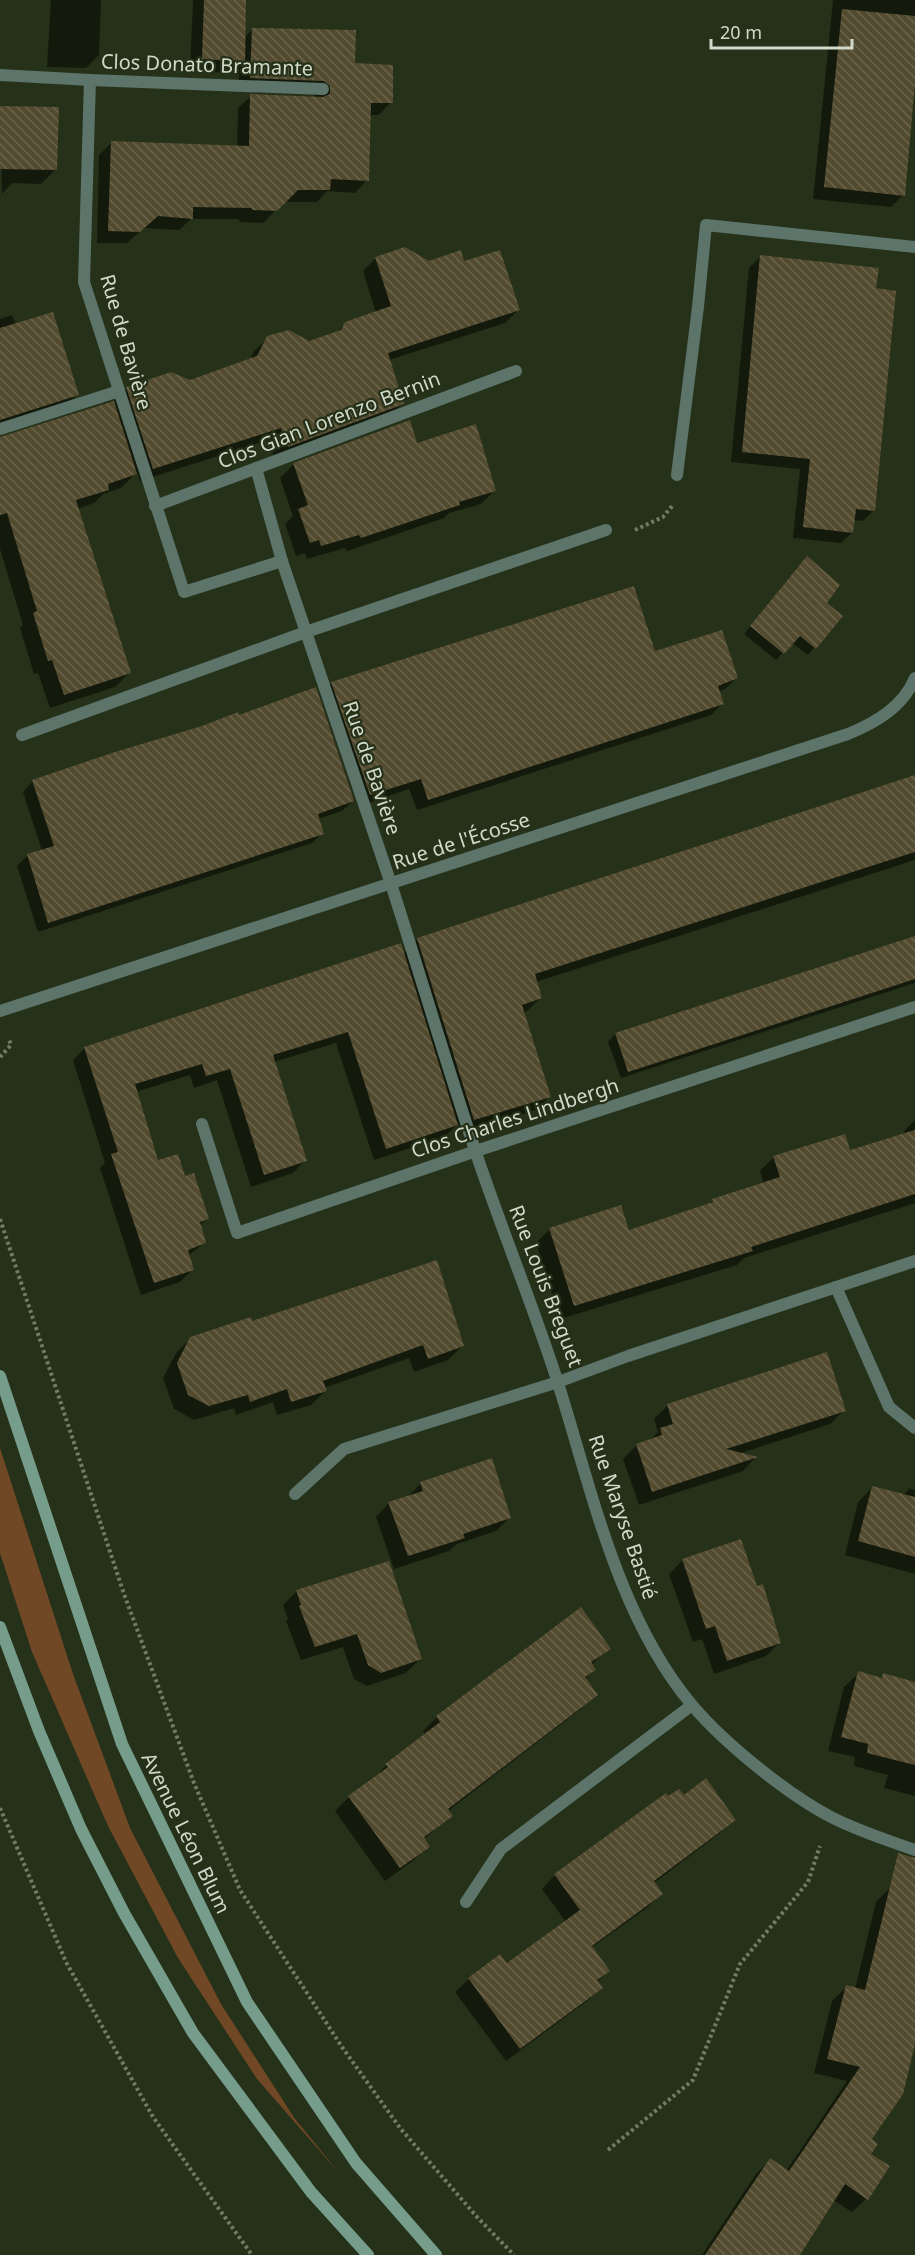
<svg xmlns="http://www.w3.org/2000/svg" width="915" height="2255" font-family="'Noto Sans',sans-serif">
<defs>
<pattern id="building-back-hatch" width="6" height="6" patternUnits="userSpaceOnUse" patternTransform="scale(1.5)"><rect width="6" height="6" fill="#534b2f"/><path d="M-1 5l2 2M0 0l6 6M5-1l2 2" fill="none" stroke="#6b644c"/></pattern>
</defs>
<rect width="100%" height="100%" fill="#253118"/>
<polygon fill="#714825" points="0,1448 73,1674 130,1828 221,2004 295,2119 340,2174 257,2079 178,1958 108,1826 32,1652 0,1553"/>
<g fill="#0007">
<polygon points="51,0 101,0 99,55 86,68 47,67"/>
<polygon points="193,0 244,0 244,38 252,30 353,65 391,102 379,115 369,115 367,180 355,193 327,191 317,202 284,202 263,223 241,222 238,219 191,219 179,230 144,228 127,243 97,243 99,155 111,143 237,147 238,108 251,96 319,99 311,93 239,90 239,65 231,73 190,71"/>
<polygon points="833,0 915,0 915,68 903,195 891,207 813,199"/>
<polygon points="0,107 55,170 41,184 12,183 2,194"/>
<polygon points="760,257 874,289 874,510 863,521 853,520 852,533 841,543 793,538 800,469 731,462 749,268"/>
<polygon points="376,258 463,263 518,310 505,323 389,360 403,403 389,417 275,460 268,440 140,481 137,472 121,488 103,494 94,503 77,509 129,673 115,687 50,708 38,673 34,674 20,628 23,625 0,549 0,441 114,401 127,388 190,381 250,360 254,351 268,338 308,343 336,333 346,323 376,313 363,271"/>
<polygon points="12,315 16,325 77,395 63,409 0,429 0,319"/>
<polygon points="416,445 495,490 481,504 449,513 444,518 347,551 345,548 307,559 305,553 296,556 285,524 293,516 280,478 294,464"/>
<polygon points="800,565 824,603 841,616 808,655 792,643 776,660 744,634"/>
<polygon points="736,678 725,689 718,692 722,704 711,715 417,810 409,789 359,806 321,695 332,683"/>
<polygon points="33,781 353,801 342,811 318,819 322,833 312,843 38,932 17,866 27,856 42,851 23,792"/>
<polygon points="915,787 915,860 536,982 540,998 527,1011 523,1013 549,1097 536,1110 461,1133 458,1124 444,1137 374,1160 336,1043 274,1062 305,1160 293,1173 251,1187 217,1080 194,1088 190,1075 136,1092 157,1162 184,1178 207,1219 199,1226 204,1243 188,1256 192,1270 180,1282 141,1295 100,1168 105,1163 73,1060 85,1048 403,954 418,939"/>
<polygon points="915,937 915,983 621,1078 608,1042 615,1034"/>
<polygon points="915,1120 915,1203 744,1258 737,1265 560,1319 536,1243 550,1229 628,1232 708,1206 713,1200 764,1184 760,1171 774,1157 849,1152 906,1134 904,1131"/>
<polygon points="251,1323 462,1346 448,1360 414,1372 409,1358 324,1388 325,1391 311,1405 277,1415 273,1402 236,1415 234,1408 194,1420 174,1409 163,1378 176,1353 191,1338"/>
<polygon points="668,1405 844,1410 830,1424 738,1454 755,1458 743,1471 639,1505 623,1459 637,1445 650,1441 658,1432 654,1419"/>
<polygon points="421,1483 509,1518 496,1531 457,1544 449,1551 394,1569 376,1517 389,1503 407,1498"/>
<polygon points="872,1488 902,1496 909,1489 915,1490 915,1574 845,1555 858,1502"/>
<polygon points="683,1560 756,1587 779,1643 766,1656 714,1674 702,1639 693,1642 669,1574"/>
<polygon points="297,1591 420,1659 406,1673 367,1686 354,1679 343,1647 301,1660 286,1621 288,1619 283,1605"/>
<polygon points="609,1648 591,1665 594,1670 585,1679 596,1695 582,1708 448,1811 451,1815 424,1839 428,1846 414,1860 385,1881 335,1811 349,1797 373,1780 386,1765 426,1735 423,1731 437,1717"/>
<polygon points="859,1673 915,1687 915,1796 884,1788 888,1775 854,1766 855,1757 828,1751 844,1687"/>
<polygon points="683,1797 734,1819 720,1833 654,1883 661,1894 648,1907 591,1948 608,1971 597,1982 601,1988 587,2001 506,2061 455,1992 469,1979 507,1965 566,1922 542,1889 555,1875 668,1798"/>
<polygon points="890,1888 915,1894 915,2038 869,2140 866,2199 852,2212 833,2200 798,2255 702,2255 756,2174 770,2160 786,2171 847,2081 814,2073 832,2001 846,1987 855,1989 876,1902"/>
</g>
<g fill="url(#building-back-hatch)">
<polygon points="204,0 246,0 245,62 202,59"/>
<polygon points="842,9 915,16 915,82 905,196 824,187"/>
<polygon points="252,28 356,30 355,63 393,65 393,103 371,103 369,181 331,179 330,190 298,190 277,211 253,210 251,208 193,207 193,219 158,216 140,232 108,231 111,141 249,146 250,94 323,97 330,94 330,86 324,81 250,78"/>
<polygon points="0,106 59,107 57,170 0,169"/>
<polygon points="405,247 429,261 461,250 464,261 500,250 520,310 388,353 404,404 288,447 281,428 153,469 126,387 171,372 190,380 257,356 267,336 289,330 309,341 341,330 345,322 391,306 375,257"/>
<polygon points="760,255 879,268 876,288 896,291 875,511 856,509 853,533 803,527 810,459 742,452"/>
<polygon points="53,312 79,395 0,420 0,328"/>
<polygon points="114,401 137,474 108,484 109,490 76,500 131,673 64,695 52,660 48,661 33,613 37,611 7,513 0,515 0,437"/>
<polygon points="410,420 417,443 476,424 496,491 459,502 460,505 361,538 359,535 321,546 319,540 310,543 298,509 308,505 293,463"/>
<polygon points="807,556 840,585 827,603 843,616 816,649 800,636 784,654 750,626"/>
<polygon points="634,586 655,651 722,630 738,678 718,686 724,704 428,800 421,779 370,795 331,682"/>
<polygon points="316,687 354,801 318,814 324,834 48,923 27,854 54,846 32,780 115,752 202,726 238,712 239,715"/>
<polygon points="915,775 915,852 535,974 542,998 522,1005 551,1097 474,1120 417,938"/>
<polygon points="915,936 915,979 628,1072 615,1033"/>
<polygon points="401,943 458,1125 386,1149 348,1032 273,1055 307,1161 264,1175 230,1069 206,1076 202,1064 135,1084 158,1160 178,1154 185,1176 194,1173 209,1219 200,1222 206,1243 188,1250 194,1270 154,1283 111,1154 118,1152 84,1047"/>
<polygon points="915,1130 915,1194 751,1247 753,1251 574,1306 549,1228 621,1205 629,1230 713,1202 712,1199 780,1177 773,1156 845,1134 850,1150"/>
<polygon points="437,1260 464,1346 428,1359 423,1345 323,1381 327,1391 291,1402 287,1389 250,1402 248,1395 209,1406 188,1395 177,1363 190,1337 251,1317 252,1321"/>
<polygon points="827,1352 846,1411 726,1449 758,1457 652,1492 636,1444 662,1435 660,1428 673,1424 667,1404"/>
<polygon points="492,1458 511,1518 463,1534 465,1538 408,1556 388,1502 423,1491 420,1482"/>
<polygon points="872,1486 915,1497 915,1557 858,1541"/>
<polygon points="741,1539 757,1586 763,1584 781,1643 727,1661 715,1626 706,1629 682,1559"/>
<polygon points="389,1561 422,1659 381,1673 368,1665 357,1634 315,1647 299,1606 301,1605 296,1590"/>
<polygon points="581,1607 611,1649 591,1662 596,1670 585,1677 598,1695 448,1809 453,1816 424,1837 430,1847 400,1868 348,1796 388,1767 385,1764 440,1722 436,1716"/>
<polygon points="858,1671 882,1678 883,1673 915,1682 915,1765 867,1753 868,1744 841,1737"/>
<polygon points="706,1778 736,1820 654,1881 663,1894 592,1946 610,1971 597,1980 603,1988 520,2049 468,1978 500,1954 507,1963 580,1910 554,1874 666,1793 668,1796 679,1789 684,1795"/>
<polygon points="898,1853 915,1858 915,2044 903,2094 872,2139 878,2144 871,2154 890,2166 868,2200 845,2184 800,2255 705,2255 770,2158 789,2171 860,2067 827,2059 846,1985 865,1990"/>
</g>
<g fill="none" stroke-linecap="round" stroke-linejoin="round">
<g stroke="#717b66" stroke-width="4" stroke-dasharray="3 3" stroke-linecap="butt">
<polyline points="635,530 663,517 673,505"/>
<polyline points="0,1057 11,1045 9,1039"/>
<polyline points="0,1219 124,1594 194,1783 240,1890 342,2047 400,2128 477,2217 514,2255"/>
<polyline points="0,1808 66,1962 153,2117 252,2255"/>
<polyline points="608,2150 693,2080 740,1964 808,1882 820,1846"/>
</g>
<g stroke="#5c7469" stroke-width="12">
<polyline points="677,475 698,307 706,225 915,247"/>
<polyline points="22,735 306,632 606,530"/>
</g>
<g stroke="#5c7469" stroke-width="12">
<polyline points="0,75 90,80 84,282 184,592 282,561 256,468"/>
<polyline points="90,80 323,89"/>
<polyline points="0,429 119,391"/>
<polyline points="155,506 516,371"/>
<path d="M282 561C318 670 356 778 392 887 420 974 446 1063 475 1150 501 1228 533 1305 558 1383 592 1491 618 1617 692 1705 724 1743 787 1794 831 1817 858 1831 887 1840 915 1850"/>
<path d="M0 1011 848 734C875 723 903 707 915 678"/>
<polyline points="202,1124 237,1233 476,1151 915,1007"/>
<polyline points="836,1287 889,1407 915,1428"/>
<polyline points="295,1494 344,1449 558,1382 628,1356 915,1261"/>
<polyline points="466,1902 501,1849 692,1705"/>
</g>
<g stroke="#769d8b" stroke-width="12">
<polyline points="0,1376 122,1744 247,2002 356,2163 436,2255"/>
<polyline points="0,1627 39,1731 81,1829 124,1913 193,2033 311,2192 368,2255"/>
</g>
</g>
<g text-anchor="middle" stroke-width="4.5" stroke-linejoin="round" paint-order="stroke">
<g font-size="20" fill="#d1d9ca" stroke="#253118">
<text transform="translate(207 65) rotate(2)" y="7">Clos Donato Bramante</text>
<text transform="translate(126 342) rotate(74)" y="7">Rue de Bavière</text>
<text transform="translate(329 420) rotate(-21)" y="7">Clos Gian Lorenzo Bernin</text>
<text transform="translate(372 768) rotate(71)" y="7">Rue de Bavière</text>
<text transform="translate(461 841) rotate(-18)" y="7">Rue de l'Écosse</text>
<text transform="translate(515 1118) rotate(-18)" y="7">Clos Charles Lindbergh</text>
<text transform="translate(546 1286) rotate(69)" y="7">Rue Louis Breguet</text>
<text transform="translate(623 1517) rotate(71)" y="7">Rue Maryse Bastié</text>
<text transform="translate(186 1833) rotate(64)" y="7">Avenue Léon Blum</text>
</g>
</g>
<path d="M711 39v9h141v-9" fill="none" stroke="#d1d9ca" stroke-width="3"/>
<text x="720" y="39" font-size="18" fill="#d1d9ca" stroke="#253118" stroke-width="4.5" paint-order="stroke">20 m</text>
</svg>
